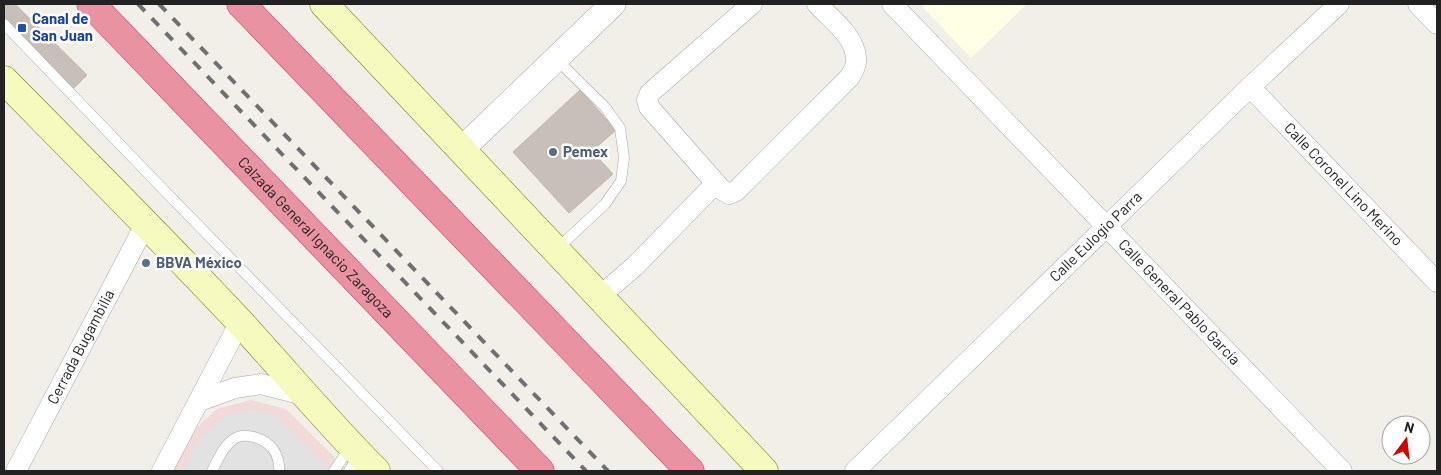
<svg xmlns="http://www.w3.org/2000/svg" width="1441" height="475" font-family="Barlow,sans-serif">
<rect width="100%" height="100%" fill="#f2efe9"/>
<polygon fill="#f2dad9" points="251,400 286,409 348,471 173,471 194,430 217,409"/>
<polygon fill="#ffffe5" points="920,4 1027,4 971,58"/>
<polygon fill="#e2e2e2" points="252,409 276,415 332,471 183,471 202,435 225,416"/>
<g fill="#c7bfb8" stroke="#c4b6ab">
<polygon points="4,4 15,4 87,75 71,91 4,24"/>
<polygon points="580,90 616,130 592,151 613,174 569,213 513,152"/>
</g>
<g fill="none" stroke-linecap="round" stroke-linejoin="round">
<g stroke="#a9a9a9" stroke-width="11">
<g id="service">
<polyline points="4,24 160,186 438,471"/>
<polyline points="556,250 605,204 621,181 624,158 620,128 605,107 556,59"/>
<path d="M212 471C218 460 223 446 234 439 245 431 265 439 273 449 277 454 280 464 279 471"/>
<polyline points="334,471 350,447"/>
<polyline points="349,471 359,455"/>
</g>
</g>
<g stroke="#a9a9a9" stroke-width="21">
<g id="minor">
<path d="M752 4 650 93 647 100 649 107 722 190 729 194 736 191 850 77C853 71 857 65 856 58 855 36 830 18 817 4"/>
<path id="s1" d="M892 4 1342 471"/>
<polyline points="1418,4 1437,24"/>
<path id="s2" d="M1250 87 1437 282"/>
<polyline points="599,297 635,266 716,183"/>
<polyline points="199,401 235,388 261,384 304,395"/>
<path id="s3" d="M16 471 146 223"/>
<polyline points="162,471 240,322"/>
<path id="s4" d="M855 471 1250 87 1339 4"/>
</g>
</g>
<g stroke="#a9a9a9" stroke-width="26">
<polyline id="tertiary" points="462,149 613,4"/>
</g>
<g stroke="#707d05" stroke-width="29">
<g id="secondary">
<polyline points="324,4 764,471"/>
<path d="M4 80C83 160 162 239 239 321 285 371 328 423 376 471"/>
</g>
</g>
<g stroke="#dc2a67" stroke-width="29">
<g id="motorway">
<path id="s5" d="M91 4 540 471"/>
<polyline points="241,4 690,471"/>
</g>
</g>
<use href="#service" stroke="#fff" stroke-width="10"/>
<use href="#minor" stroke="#fff" stroke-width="20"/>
<use href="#tertiary" stroke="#fff" stroke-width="25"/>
<use href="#secondary" stroke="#f7fabf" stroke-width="28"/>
<use href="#motorway" stroke="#e892a2" stroke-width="28"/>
<g stroke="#707070" stroke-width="4" stroke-dasharray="10 10" stroke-linecap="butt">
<polyline points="138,4 586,471"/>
<polyline points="159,4 608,471"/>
</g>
</g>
<rect fill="#1a4fb4" stroke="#fff" stroke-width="2" x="17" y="23" width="10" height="10" rx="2.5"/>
<g fill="#5c6f8a" stroke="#fff" stroke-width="2">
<circle cx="553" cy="152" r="5"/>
<circle cx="146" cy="263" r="5"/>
</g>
<g text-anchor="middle" stroke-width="5" stroke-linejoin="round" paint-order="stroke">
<g font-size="15" font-weight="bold" fill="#164399" stroke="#fff" text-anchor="start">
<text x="32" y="24">Canal de<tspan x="32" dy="17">San Juan</tspan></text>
</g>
<g font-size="15" font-weight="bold" fill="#4e5e75" stroke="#fff" text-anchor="start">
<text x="563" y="157">Pemex</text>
<text x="156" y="268">BBVA México</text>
</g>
<g font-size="15" fill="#222" stroke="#fff">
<text dy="5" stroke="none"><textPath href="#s2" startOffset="135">Calle Coronel Lino Merino</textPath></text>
<text dy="5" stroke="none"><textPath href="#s4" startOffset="336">Calle Eulogio Parra</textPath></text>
<text dy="5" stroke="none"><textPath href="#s5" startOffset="324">Calzada General Ignacio Zaragoza</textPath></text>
<text dy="5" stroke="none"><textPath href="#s1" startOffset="414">Calle General Pablo García</textPath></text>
<text dy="5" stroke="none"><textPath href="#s3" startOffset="140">Cerrada Bugambilia</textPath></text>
</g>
</g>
<rect width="1441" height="475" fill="none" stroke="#222222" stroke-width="10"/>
<g transform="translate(1406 440) rotate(15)"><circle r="24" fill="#ffffff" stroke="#a7a7a7"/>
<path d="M0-4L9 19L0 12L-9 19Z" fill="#d40000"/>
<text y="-8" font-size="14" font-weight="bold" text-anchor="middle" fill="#222222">N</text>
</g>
</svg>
